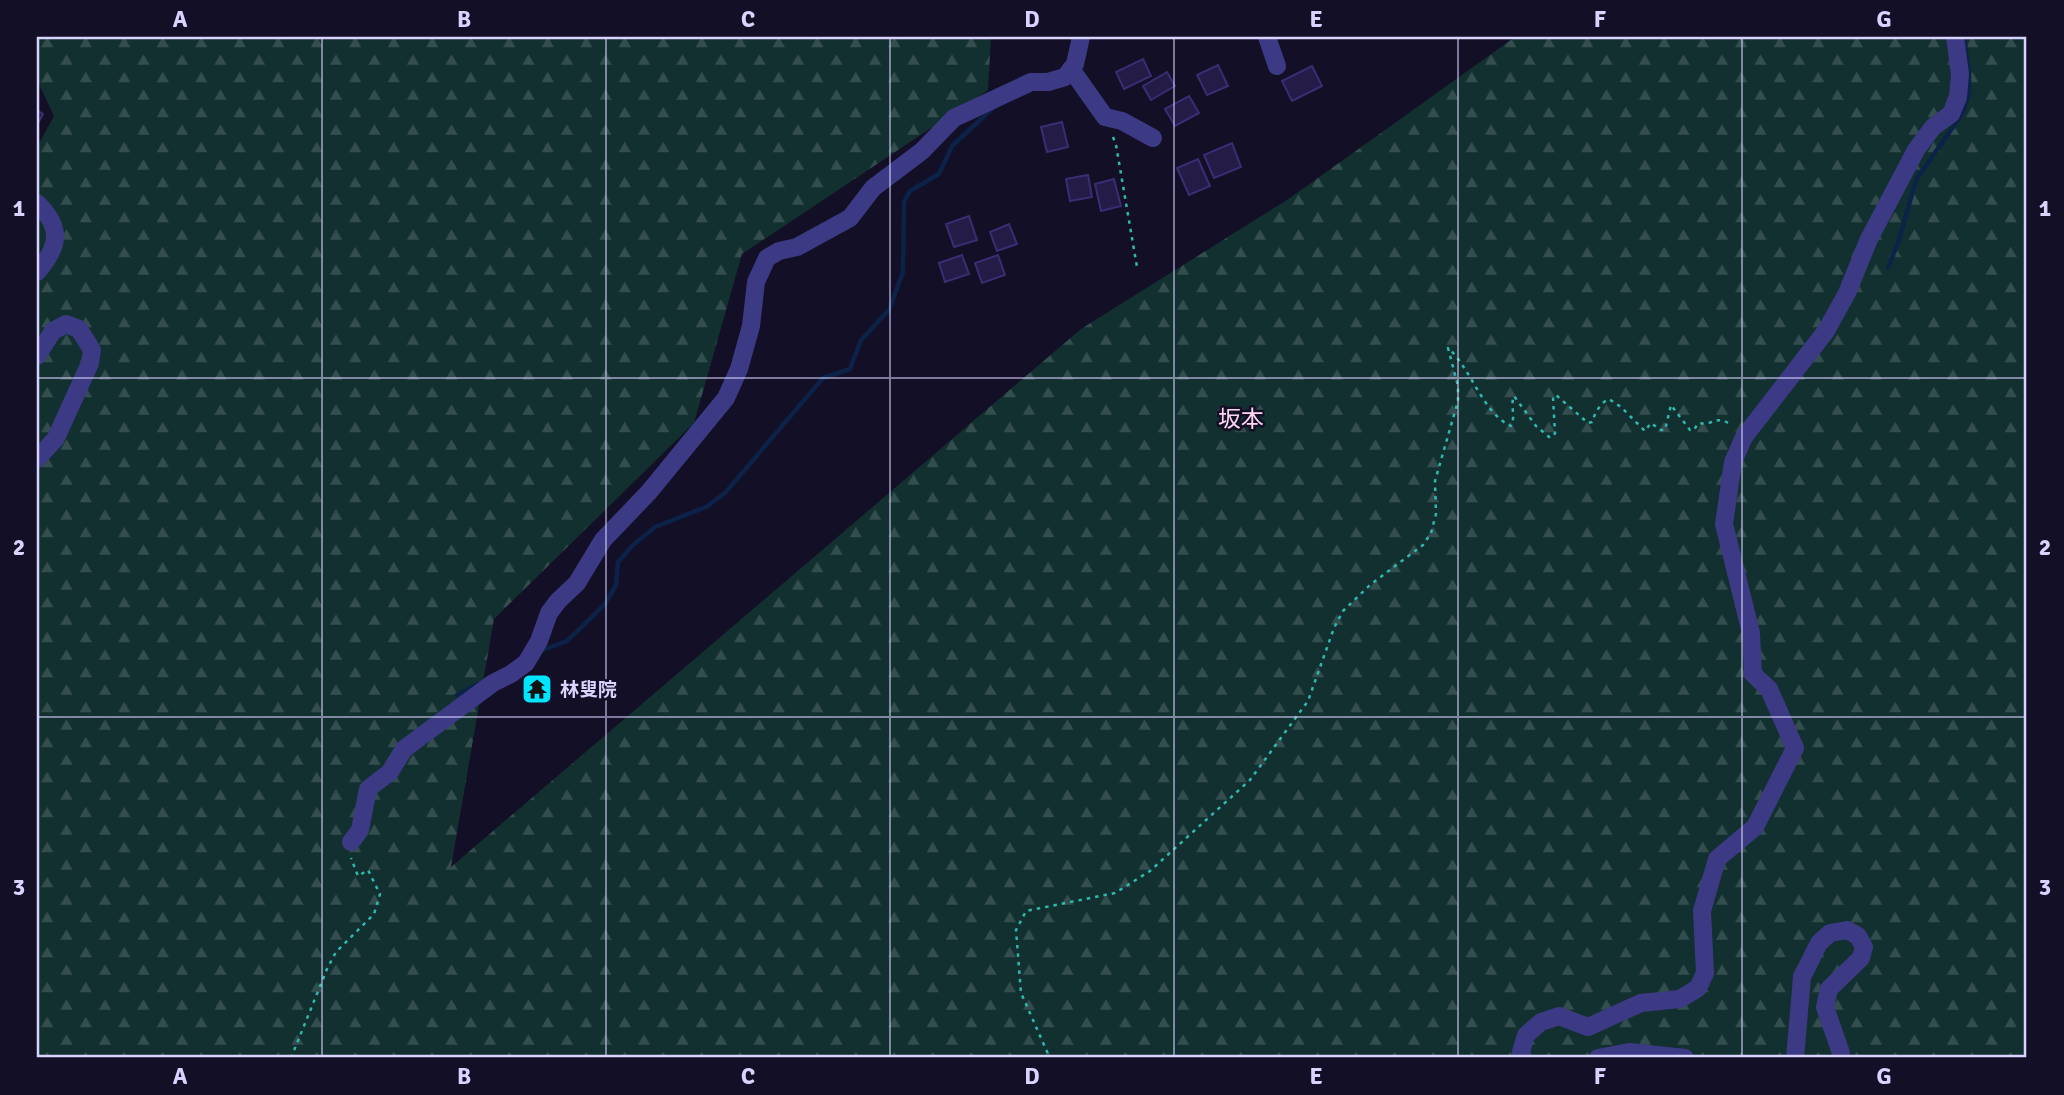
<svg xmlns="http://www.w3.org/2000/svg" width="2064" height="1095" font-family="Signika,'Noto Sans JP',sans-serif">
<defs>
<pattern id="forest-firs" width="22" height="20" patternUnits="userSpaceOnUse" patternTransform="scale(1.75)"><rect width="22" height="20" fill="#12302f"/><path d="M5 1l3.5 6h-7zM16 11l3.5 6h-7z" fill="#344d4e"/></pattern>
</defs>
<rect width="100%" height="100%" fill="#130f26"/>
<polygon fill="url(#forest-firs)" points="37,37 991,37 988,90 742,254 694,423 494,619 451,867 1081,329 1290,198 1515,37 2027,37 2027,1058 37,1058 37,147 54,116 37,80"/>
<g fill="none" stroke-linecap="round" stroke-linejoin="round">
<g stroke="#0c2248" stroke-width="4.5">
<polyline points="1888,268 1899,240 1916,180 1962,114 1969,94 1969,72 1964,37"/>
<polyline points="540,648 543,650 567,641 605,604 616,585 618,562 632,546 655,527 706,507 725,493 823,378 850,369 861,340 889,310 903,272 904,202 910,191 939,174 952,146 993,108"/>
<polyline points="457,695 478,684"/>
</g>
</g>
<g fill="#241b47" stroke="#3b2d73" stroke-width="2">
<polygon points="1143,59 1151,76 1124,89 1116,72"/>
<polygon points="1218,65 1228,86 1207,95 1197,75"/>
<polygon points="1312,66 1322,86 1292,101 1282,81"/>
<polygon points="1167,72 1175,86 1151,100 1143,86"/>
<polygon points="1189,96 1199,113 1175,126 1165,109"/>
<polygon points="37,110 43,114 37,125"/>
<polygon points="1062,122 1068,147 1047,152 1041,127"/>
<polygon points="1232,143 1241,167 1214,178 1204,155"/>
<polygon points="1198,159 1210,186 1189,195 1177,168"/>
<polygon points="1088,175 1092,197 1070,201 1066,179"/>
<polygon points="1114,179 1121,206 1101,211 1095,184"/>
<polygon points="969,216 977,240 954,247 946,224"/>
<polygon points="1009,224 1017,244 997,251 990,232"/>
<polygon points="962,255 969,274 945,282 939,263"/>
<polygon points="998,255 1005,275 982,283 975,263"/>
</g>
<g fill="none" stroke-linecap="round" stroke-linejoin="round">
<g stroke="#2fb8b0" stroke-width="2.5" stroke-dasharray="3.5 5" stroke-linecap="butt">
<polyline points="1113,137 1116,145 1137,267"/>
<polyline points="291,1058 327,969 336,952 374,914 380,894 368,870 358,876 351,858"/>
<path d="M1054 1058 1049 1056 1021 993 1016 930 1026 911 1115 893 1150 871 1250 780 1308 701 1334 628 1343 611 1370 585 1423 545 1431 533 1436 514 1435 481 1458 401V386L1448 348C1471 368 1483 414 1511 426 1516 417 1510 404 1514 396L1536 426 1549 437 1554 436 1555 433 1553 397 1556 395 1588 423 1592 422C1595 413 1600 403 1609 399L1621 407 1645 431 1651 423 1661 430H1665L1671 405 1690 430H1694L1698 423C1715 426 1714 414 1732 425"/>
</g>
<g stroke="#3d3a85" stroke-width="18">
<polyline points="1267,37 1277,66"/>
<polyline points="1071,69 1105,117 1122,121 1153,138"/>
<path d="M37 203C63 228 59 247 37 272"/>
<polyline points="37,356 53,331 66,324 79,329 92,350 90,363 56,438 37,459"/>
<polyline points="351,842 360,830 368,789 390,772 404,749 493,683 511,674 526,663 539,641 549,613 558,601 577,583 603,540 649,492 726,398 739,369 751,326 756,282 767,258 779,251 797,247 850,218 873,188 922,151 954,118 1031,82 1048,82 1065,77 1075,64 1081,37"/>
<polyline points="1523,1058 1521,1052 1526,1035 1541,1022 1559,1016 1588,1027 1641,1003 1680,999 1698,988 1705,973 1702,911 1717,859 1755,827 1795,748 1769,689 1753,674 1751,633 1724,524 1733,462 1744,437 1826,331 1847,293 1869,239 1916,150 1933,127 1951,114 1958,97 1960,74 1955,37"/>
<polyline points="1598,1058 1629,1052 1685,1058"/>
<polyline points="1795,1058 1802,977 1819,943 1830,933 1847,930 1858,936 1864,947 1861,958 1829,989 1825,1007 1841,1053 1841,1058"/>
</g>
</g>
<path fill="none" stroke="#d9d4ff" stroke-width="2" stroke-opacity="0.55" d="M322 37V1058M606 37V1058M890 37V1058M1174 37V1058M1458 37V1058M1742 37V1058M37 378H2027M37 717H2027"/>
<defs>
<g id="temple-square" transform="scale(1.575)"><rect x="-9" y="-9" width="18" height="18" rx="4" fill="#00e5ff" stroke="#130f26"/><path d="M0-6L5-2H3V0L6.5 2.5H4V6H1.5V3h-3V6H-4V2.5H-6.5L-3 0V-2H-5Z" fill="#111"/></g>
</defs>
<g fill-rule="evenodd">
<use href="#temple-square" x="537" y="689"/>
</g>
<g text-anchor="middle" stroke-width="5" stroke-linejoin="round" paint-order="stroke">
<g font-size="19" font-weight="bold" fill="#d9d4ff" stroke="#130f26" text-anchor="start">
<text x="560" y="696">林叟院</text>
</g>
<g font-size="23" fill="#ffd6f0" stroke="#130f26">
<text x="1241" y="427">坂本</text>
</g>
</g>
<rect width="2064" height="1095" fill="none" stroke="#130f26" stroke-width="77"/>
<rect x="38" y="38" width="1987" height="1018" fill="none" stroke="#d9d4ff" stroke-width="2.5"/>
<g font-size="23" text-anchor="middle" font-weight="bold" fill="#d9d4ff">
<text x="180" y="27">A</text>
<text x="464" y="27">B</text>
<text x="748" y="27">C</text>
<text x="1032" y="27">D</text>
<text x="1316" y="27">E</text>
<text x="1600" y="27">F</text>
<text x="1884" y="27">G</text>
<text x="19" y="216">1</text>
<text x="2045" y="216">1</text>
<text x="19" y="555">2</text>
<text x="2045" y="555">2</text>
<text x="19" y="895">3</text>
<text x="2045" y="895">3</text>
<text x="180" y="1084">A</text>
<text x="464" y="1084">B</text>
<text x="748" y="1084">C</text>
<text x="1032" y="1084">D</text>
<text x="1316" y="1084">E</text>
<text x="1600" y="1084">F</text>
<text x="1884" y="1084">G</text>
</g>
</svg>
